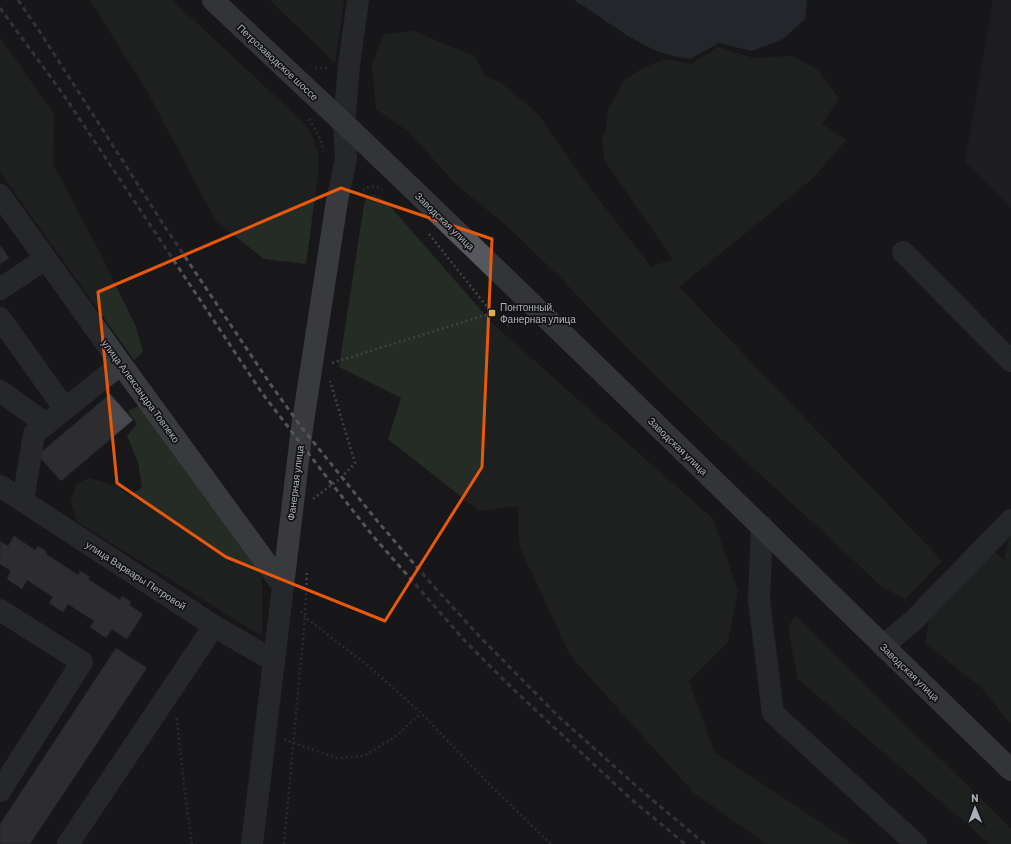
<svg xmlns="http://www.w3.org/2000/svg" width="1011" height="844" font-family="Barlow,sans-serif">
<rect width="100%" height="100%" fill="#18181a"/>
<polygon fill="#242427" points="993,0 1011,0 1011,208 965,161"/>
<g fill="#242c25">
<polygon points="90,0 172,0 304,123 313,138 318,153 318,175 306,264 264,259 216,221 147,91"/>
<polygon points="270,0 344,0 335,63"/>
<polygon points="415,31 446,45 475,56 484,75 501,83 538,114 584,180 651,267 673,259 605,161 602,140 606,129 608,110 623,81 643,68 665,59 691,64 718,47 753,58 792,56 818,70 839,98 822,124 846,140 812,179 679,287 942,561 905,599 881,586 818,527 718,436 627,348 561,278 507,226 456,184 408,131 376,109 372,64 384,34"/>
<polygon points="0,38 54,114 53,164 101,255 136,327 143,352 134,360 0,172"/>
<polygon points="373,194 382,197 494,325 713,519 738,591 728,642 689,681 714,752 853,844 767,844 694,793 570,655 519,545 518,506 479,511 388,439 401,398 339,367 364,205 367,197"/>
<polygon points="139,406 262,566 262,636 77,522 71,502 76,484 89,478 116,486 129,495 142,488 138,462 127,436 137,424 128,411"/>
<polygon points="1011,535 1011,724 981,687 925,643 931,609 993,551 1004,560 1009,538"/>
<polygon points="795,615 1011,829 1011,844 990,844 798,679 788,628"/>
</g>
<path fill="#323b41" d="M574 0H807L805 19 783 39 752 51 719 43 690 59C679 57 667 55 657 51 627 38 602 17 574 0Z"/>
<g fill="#47484c" stroke="#323235">
<polygon points="0,245 9,258 0,264"/>
<polygon points="110,394 133,420 61,481 38,455"/>
<polygon points="14,536 35,550 38,546 47,552 46,554 78,575 80,571 90,577 88,579 120,600 122,596 131,602 129,605 143,614 127,639 112,629 106,638 90,627 94,621 68,604 63,612 49,603 53,597 27,580 22,589 7,579 11,571 0,564 0,541 8,546"/>
<polygon points="116,648 147,668 30,844 0,844 0,824"/>
</g>
<g fill="none" stroke-linecap="round" stroke-linejoin="round">
<g stroke="#3f4145" stroke-width="2.5" stroke-dasharray="2 3" stroke-linecap="butt">
<polyline points="315,68 330,68"/>
<polyline points="309,119 319,136 324,151"/>
<path d="M359 194C366 187 373 184 382 189"/>
<polyline points="429,234 492,313 510,327"/>
<polyline points="332,363 492,313"/>
<polyline points="313,499 342,477 355,463 330,381"/>
<polyline points="301,611 305,617 372,669 421,713 488,783 551,844"/>
<polyline points="177,718 184,786 192,844"/>
<polyline points="284,739 336,758 364,756 395,737 421,713"/>
<polyline points="284,844 305,617 307,571"/>
</g>
<g stroke="#393a3e" stroke-width="22">
<polyline points="0,195 121,364 283,586"/>
<polyline points="903,252 1011,361"/>
<polyline points="0,289 45,259"/>
<polyline points="0,318 65,409"/>
<polyline points="0,391 46,424"/>
<polyline points="0,486 214,626 274,661"/>
<polyline points="23,501 34,434 121,364"/>
<polyline points="762,526 759,600 773,713 916,844"/>
<polyline points="0,610 82,662 0,791"/>
<polyline points="883,646 914,620 1011,520"/>
<polyline points="68,844 214,626"/>
<polyline points="252,844 302,428 337,201 346,159 344,124 349,65 358,0"/>
</g>
<path stroke="#56575d" stroke-width="22" d="M213 0C257 42 302 84 347 126 570 339 790 555 1011 770"/>
<g stroke="#525459" stroke-width="3" stroke-dasharray="5 4" stroke-linecap="butt">
<polyline points="18,0 40,32 167,230 271,385 302,428 379,523 428,580 480,637 559,717 643,792 705,844"/>
<polyline points="0,8 63,94 262,393 332,484 373,536 465,641 514,690 631,799 685,844"/>
</g>
</g>
<path d="M0 0H1011V844H0ZM341 188 492 239 482 467 385 621 226 557 117 483 98 292Z" fill="#18181a" fill-opacity=".55" fill-rule="evenodd"/>
<path fill="none" stroke="#e8590c" stroke-width="3" stroke-linejoin="round" d="M341 188 492 239 482 467 385 621 226 557 117 483 98 292Z"/>
<rect fill="#e0a94a" stroke="#131315" stroke-width="1.5" x="488" y="309" width="8" height="8" rx="2"/>
<g text-anchor="middle" stroke-width="3.5" stroke-linejoin="round" paint-order="stroke">
<g font-size="10" fill="#acb0b8" stroke="#131315">
<text transform="translate(278 62) rotate(43)" y="4">Петрозаводское шоссе</text>
<text transform="translate(445 221) rotate(44)" y="4">Заводская улица</text>
<text transform="translate(141 391) rotate(54)" y="4">улица Александра Товпеко</text>
<text transform="translate(678 446) rotate(44)" y="4">Заводская улица</text>
<text transform="translate(295 483) rotate(-83)" y="4">Фанерная улица</text>
<text transform="translate(136 575) rotate(33)" y="4">улица Варвары Петровой</text>
<text transform="translate(910 672) rotate(44)" y="4">Заводская улица</text>
</g>
<g font-size="10" fill="#acb0b8" stroke="#131315" text-anchor="start">
<text x="500" y="311">Понтонный,<tspan x="500" dy="12">Фанерная улица</tspan></text>
</g>
</g>
<g transform="translate(975 808) rotate(359)" stroke="#131315" stroke-width="3" paint-order="stroke">
<path d="M0-3L7 15L0 10L-7 15Z" fill="#acb0b8"/>
<text y="-6" font-size="11" font-weight="bold" text-anchor="middle" fill="#acb0b8">N</text>
</g>
</svg>
